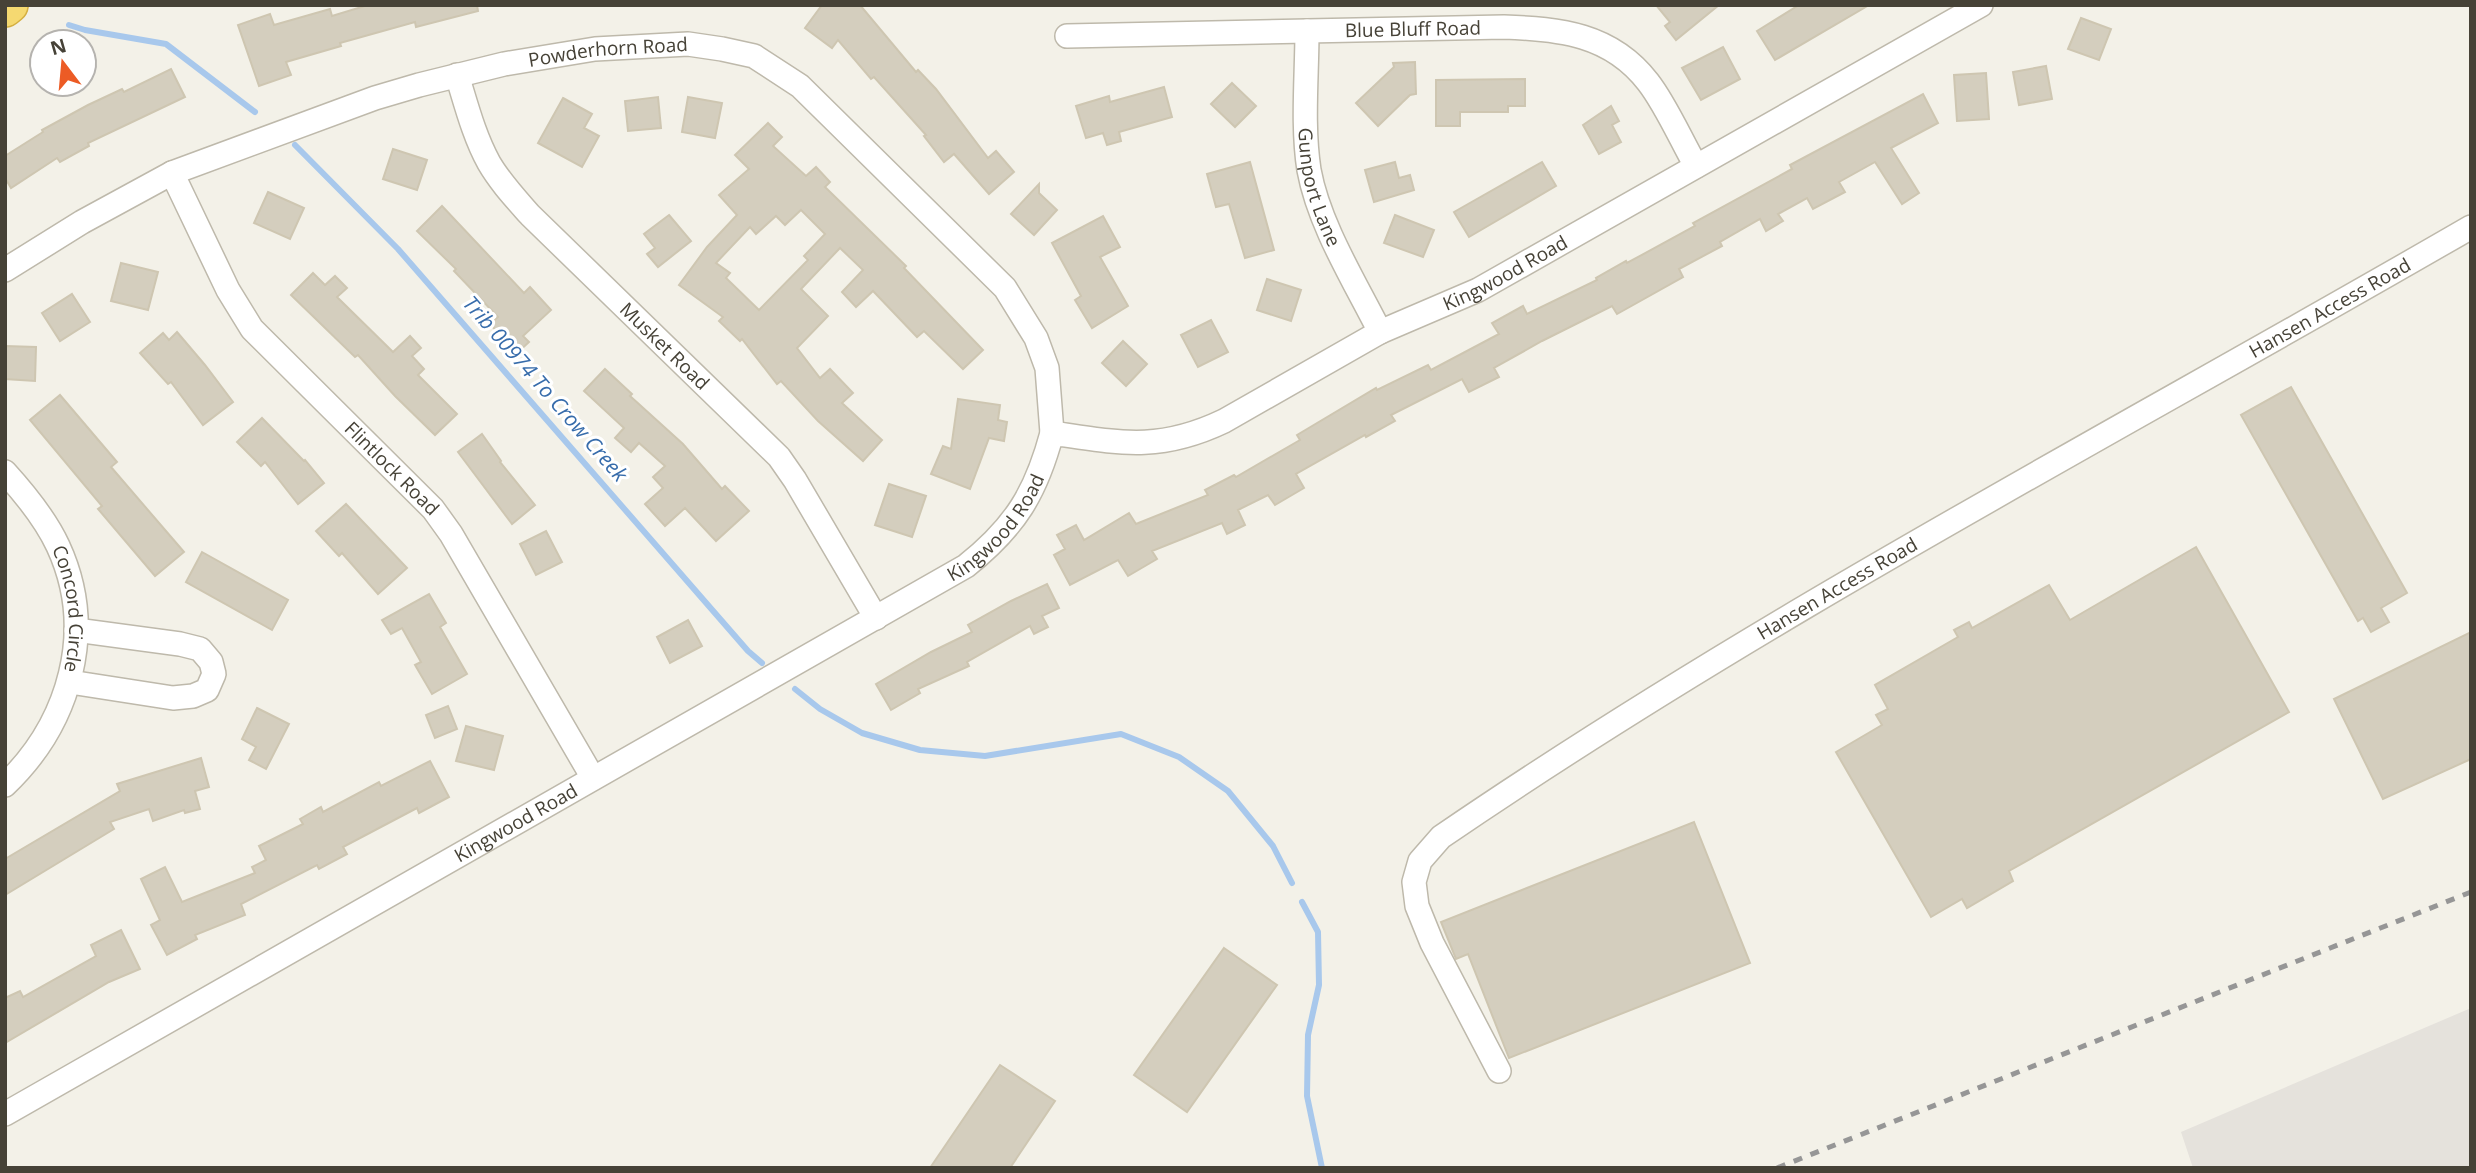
<svg xmlns="http://www.w3.org/2000/svg" width="2476" height="1173" font-family="'Open Sans',sans-serif">
<rect width="100%" height="100%" fill="#f3f1e8"/>
<polygon fill="#e5e2dc" points="2471,1008 2471,1168 2193,1168 2181,1132"/>
<g fill="none" stroke-linecap="round" stroke-linejoin="round">
<g stroke="#a8c8ec" stroke-width="6">
<polyline points="69,25 85,30 166,44 255,112"/>
<polyline points="295,145 398,249 748,651 762,663"/>
<polyline points="795,689 820,709 862,733 920,750 985,756 1121,734 1179,757 1228,791 1273,846 1292,883"/>
<polyline points="1302,902 1318,932 1319,985 1308,1035 1307,1096 1322,1168"/>
</g>
</g>
<g fill="#d4cebe" stroke="#cec6b1" stroke-width="2" fill-rule="evenodd">
<polygon points="368,5 477,5 478,11 416,27 415,22 340,43 341,46 286,62 291,75 259,86 238,25 270,14 274,25 330,9 332,16"/>
<polygon points="822,5 860,5 916,72 918,70 936,89 988,158 996,151 1014,172 989,194 954,154 944,162 924,136 926,135 874,77 871,79 838,40 832,48 805,28"/>
<polygon points="1656,5 1719,5 1676,40 1665,26 1670,22"/>
<polygon points="1799,5 1869,5 1775,60 1757,31"/>
<polygon points="2081,18 2111,29 2099,60 2068,49"/>
<polygon points="1723,47 1740,79 1701,100 1682,68"/>
<polygon points="1415,62 1416,94 1410,95 1378,126 1356,103 1394,67 1393,63"/>
<polygon points="2046,66 2052,99 2019,105 2013,72"/>
<polygon points="171,69 185,97 88,143 89,146 60,162 57,158 11,188 5,178 5,156 43,132 42,130 88,105 122,89 124,92"/>
<polygon points="1986,73 1989,119 1957,121 1954,75"/>
<polygon points="1525,79 1525,106 1508,106 1508,112 1460,112 1460,126 1436,126 1436,80"/>
<polygon points="1232,83 1256,106 1235,127 1211,104"/>
<polygon points="1164,87 1172,117 1119,132 1121,141 1107,145 1103,133 1086,138 1076,106 1109,96 1110,102"/>
<polygon points="1923,94 1938,123 1891,148 1919,193 1902,204 1875,162 1839,182 1845,192 1813,209 1807,198 1778,214 1783,221 1766,231 1760,219 1720,242 1722,246 1679,269 1683,277 1617,314 1612,306 1542,341 1494,368 1499,377 1469,392 1462,379 1391,415 1395,421 1366,437 1365,435 1296,474 1304,488 1275,505 1268,495 1238,510 1245,525 1227,534 1222,523 1152,551 1157,559 1128,576 1118,560 1070,585 1054,555 1065,549 1057,535 1076,525 1084,540 1129,513 1136,524 1208,495 1205,490 1234,475 1236,477 1300,440 1297,435 1376,388 1377,390 1428,365 1431,370 1499,334 1492,323 1523,306 1527,314 1597,280 1596,278 1626,261 1627,263 1695,226 1693,223 1792,169 1790,165"/>
<polygon points="658,97 661,128 628,131 625,101"/>
<polygon points="688,97 722,103 715,138 682,132"/>
<polygon points="563,98 592,114 584,128 599,136 582,167 538,143"/>
<polygon points="1611,106 1619,121 1612,125 1621,142 1599,154 1583,125"/>
<path d="M768 123 782 137 773 146 806 176 816 167 830 182 825 187 906 266 904 268 983 350 963 369 924 331 917 337 873 291 856 307 842 292 863 270 840 248 801 289 828 316 797 348 820 378 830 369 853 393 842 403 882 440 863 461 818 421 781 381 777 384 742 339 740 341 719 321 723 317 679 285 707 247 737 215 719 195 749 169 735 155ZM801 210 825 234 804 256 808 260 759 310 726 278 730 273 716 263 750 227 756 234 776 216 785 225Z"/>
<polygon points="393,149 427,160 417,190 383,179"/>
<polygon points="1250,162 1274,250 1245,258 1229,204 1216,207 1207,174"/>
<polygon points="1395,162 1399,178 1410,175 1414,190 1374,202 1365,170"/>
<polygon points="1542,162 1556,186 1469,237 1454,212"/>
<polygon points="1039,184 1039,193 1057,210 1034,235 1011,214"/>
<polygon points="268,192 304,208 290,239 254,223"/>
<polygon points="442,206 524,293 530,287 551,310 523,336 529,342 517,353 490,324 498,317 454,271 456,269 417,231"/>
<polygon points="669,215 691,241 658,267 647,254 655,248 644,234"/>
<polygon points="1395,215 1434,230 1423,257 1384,243"/>
<polygon points="1103,216 1120,247 1100,257 1128,306 1092,328 1075,300 1081,296 1052,243"/>
<polygon points="121,263 158,272 148,310 111,301"/>
<polygon points="313,273 325,285 335,276 347,288 337,297 393,352 410,336 421,348 412,356 424,369 418,375 457,414 435,435 395,396 358,355 355,357 291,295"/>
<polygon points="1267,279 1301,290 1291,321 1257,310"/>
<polygon points="72,294 90,322 60,341 42,313"/>
<polygon points="1211,320 1228,352 1198,367 1181,335"/>
<polygon points="177,332 205,365 233,402 203,425 171,382 168,384 140,353 163,333 169,340"/>
<polygon points="1123,341 1147,364 1126,386 1102,363"/>
<polygon points="5,346 36,347 35,381 5,379"/>
<polygon points="605,369 632,394 630,396 683,444 722,489 725,486 749,511 716,541 685,508 665,526 645,504 663,488 653,477 665,466 639,443 631,452 615,438 624,428 584,391"/>
<polygon points="2291,387 2407,593 2381,608 2389,622 2371,632 2363,618 2358,621 2241,415"/>
<polygon points="60,395 117,462 111,467 184,552 155,576 98,509 102,506 30,420"/>
<polygon points="958,399 1000,405 998,420 1007,422 1004,441 989,438 970,489 931,474 943,446 951,449"/>
<polygon points="262,418 304,461 305,460 324,483 298,504 265,462 261,466 237,442"/>
<polygon points="482,434 501,461 500,462 535,505 512,524 458,452"/>
<polygon points="889,484 926,496 912,537 875,525"/>
<polygon points="346,504 407,568 378,594 342,553 339,556 316,531"/>
<polygon points="546,531 562,562 536,575 520,544"/>
<polygon points="2196,547 2289,712 2009,871 2013,881 1967,908 1962,899 1931,917 1836,752 1882,725 1876,715 1888,709 1875,685 1958,637 1954,630 1969,622 1972,628 2049,585 2070,620"/>
<polygon points="202,552 288,600 272,630 186,582"/>
<polygon points="1047,584 1059,608 1042,616 1048,627 1034,634 1030,626 967,662 969,666 918,689 920,693 891,710 876,684 931,652 972,632 968,625 1011,601"/>
<polygon points="429,594 446,623 440,627 467,674 432,694 415,665 421,662 402,628 391,634 382,620"/>
<polygon points="688,620 702,646 670,663 657,637"/>
<polygon points="2471,632 2471,759 2383,799 2334,699"/>
<polygon points="448,706 457,729 435,738 426,715"/>
<polygon points="257,708 289,724 266,769 249,760 256,747 242,739"/>
<polygon points="466,726 503,736 494,770 456,761"/>
<polygon points="201,758 209,787 195,791 200,809 185,813 184,810 153,821 149,809 110,822 114,829 5,895 5,859 120,791 117,784"/>
<polygon points="430,761 449,797 419,813 417,808 343,847 347,854 319,869 317,865 241,904 245,915 195,935 197,939 167,955 151,925 160,920 141,879 165,867 182,902 255,873 252,867 266,860 259,846 303,824 300,819 321,807 323,812 379,782 381,786"/>
<polygon points="1694,822 1750,963 1509,1058 1468,954 1456,959 1441,922"/>
<polygon points="121,930 140,969 109,982 5,1043 5,998 20,991 23,997 96,956 91,945"/>
<polygon points="1224,948 1277,985 1187,1112 1134,1075"/>
<polygon points="1000,1065 1055,1101 1010,1168 930,1168"/>
</g>
<g fill="none" stroke-linecap="round" stroke-linejoin="round">
<g stroke="#beb9ab" stroke-width="26">
<g id="minor">
<path id="s1" d="M1307 31C1307 76 1302 125 1309 170 1319 225 1355 282 1380 332"/>
<path id="s2" d="M1067 36 1504 27C1560 29 1611 34 1648 82 1666 105 1681 140 1696 166"/>
<path id="s3" d="M457 75C466 104 474 136 489 163 500 182 515 198 530 215L779 457 795 480 876 618"/>
<path id="s4" d="M172 173 228 290 252 329 433 509 451 534 593 778"/>
<path id="s5" d="M5 270 82 222 172 173 375 98 419 85 504 64 595 49 688 44 722 49 754 56 800 86 1005 288 1036 338 1047 368 1052 433"/>
<path id="s6" d="M5 472C25 494 45 518 58 546 97 630 70 723 5 785"/>
<polyline points="70,682 173,698 193,696 207,690 214,674 211,662 200,649 180,644 76,630"/>
<path id="s7" d="M1499 1071 1432 943 1417 906 1414 882 1420 861 1441 837C1770 612 2126 427 2471 227"/>
<path id="s8" d="M5 1114 966 566C1015 527 1036 493 1052 433 1120 443 1159 452 1224 421L1380 332 1478 290 1981 5"/>
</g>
</g>
<g stroke="#d4af41" stroke-width="38">
<polyline id="highway" points="5,9 10,5"/>
</g>
<use href="#minor" stroke="#fff" stroke-width="23"/>
<use href="#highway" stroke="#f5d971" stroke-width="35"/>
<polyline stroke="#969696" stroke-width="5" stroke-dasharray="9 9" stroke-linecap="butt" points="1777,1168 2471,892"/>
</g>
<g text-anchor="middle" stroke-width="6" stroke-linejoin="round" paint-order="stroke">
<g font-size="19" fill="#464237" stroke="#fff">
<text dy="7" stroke="none"><textPath href="#s2" startOffset="346">Blue Bluff Road</textPath></text>
<text dy="7" stroke="none"><textPath href="#s5" startOffset="648">Powderhorn Road</textPath></text>
<text dy="7" stroke="none"><textPath href="#s1" startOffset="158">Gunport Lane</textPath></text>
<text dy="7" stroke="none"><textPath href="#s8" startOffset="1762">Kingwood Road</textPath></text>
<text dy="7" stroke="none"><textPath href="#s7" startOffset="1297">Hansen Access Road</textPath></text>
<text dy="7" stroke="none"><textPath href="#s3" startOffset="348">Musket Road</textPath></text>
<text dy="7" stroke="none"><textPath href="#s4" startOffset="373">Flintlock Road</textPath></text>
<text dy="7" stroke="none"><textPath href="#s8" startOffset="1155">Kingwood Road</textPath></text>
<text dy="7" stroke="none"><textPath href="#s7" startOffset="730">Hansen Access Road</textPath></text>
<text dy="7" stroke="none"><textPath href="#s6" startOffset="156">Concord Circle</textPath></text>
<text dy="7" stroke="none"><textPath href="#s8" startOffset="588">Kingwood Road</textPath></text>
</g>
<g font-size="21" font-style="italic" fill="#376cab" stroke="#fff">
<text transform="translate(545 389) rotate(49)" y="7">Trib 00974 To Crow Creek</text>
</g>
</g>
<rect width="2476" height="1173" fill="none" stroke="#464237" stroke-width="14"/>
<g transform="translate(63 63) rotate(344)"><circle r="33" fill="#ffffff" stroke="#b5b3af" stroke-width="2"/>
<path d="M0-5L12 26L0 18L-12 26Z" fill="#ec5b25"/>
<text y="-10" font-size="19" font-weight="bold" text-anchor="middle" fill="#464237">N</text>
</g>
</svg>
